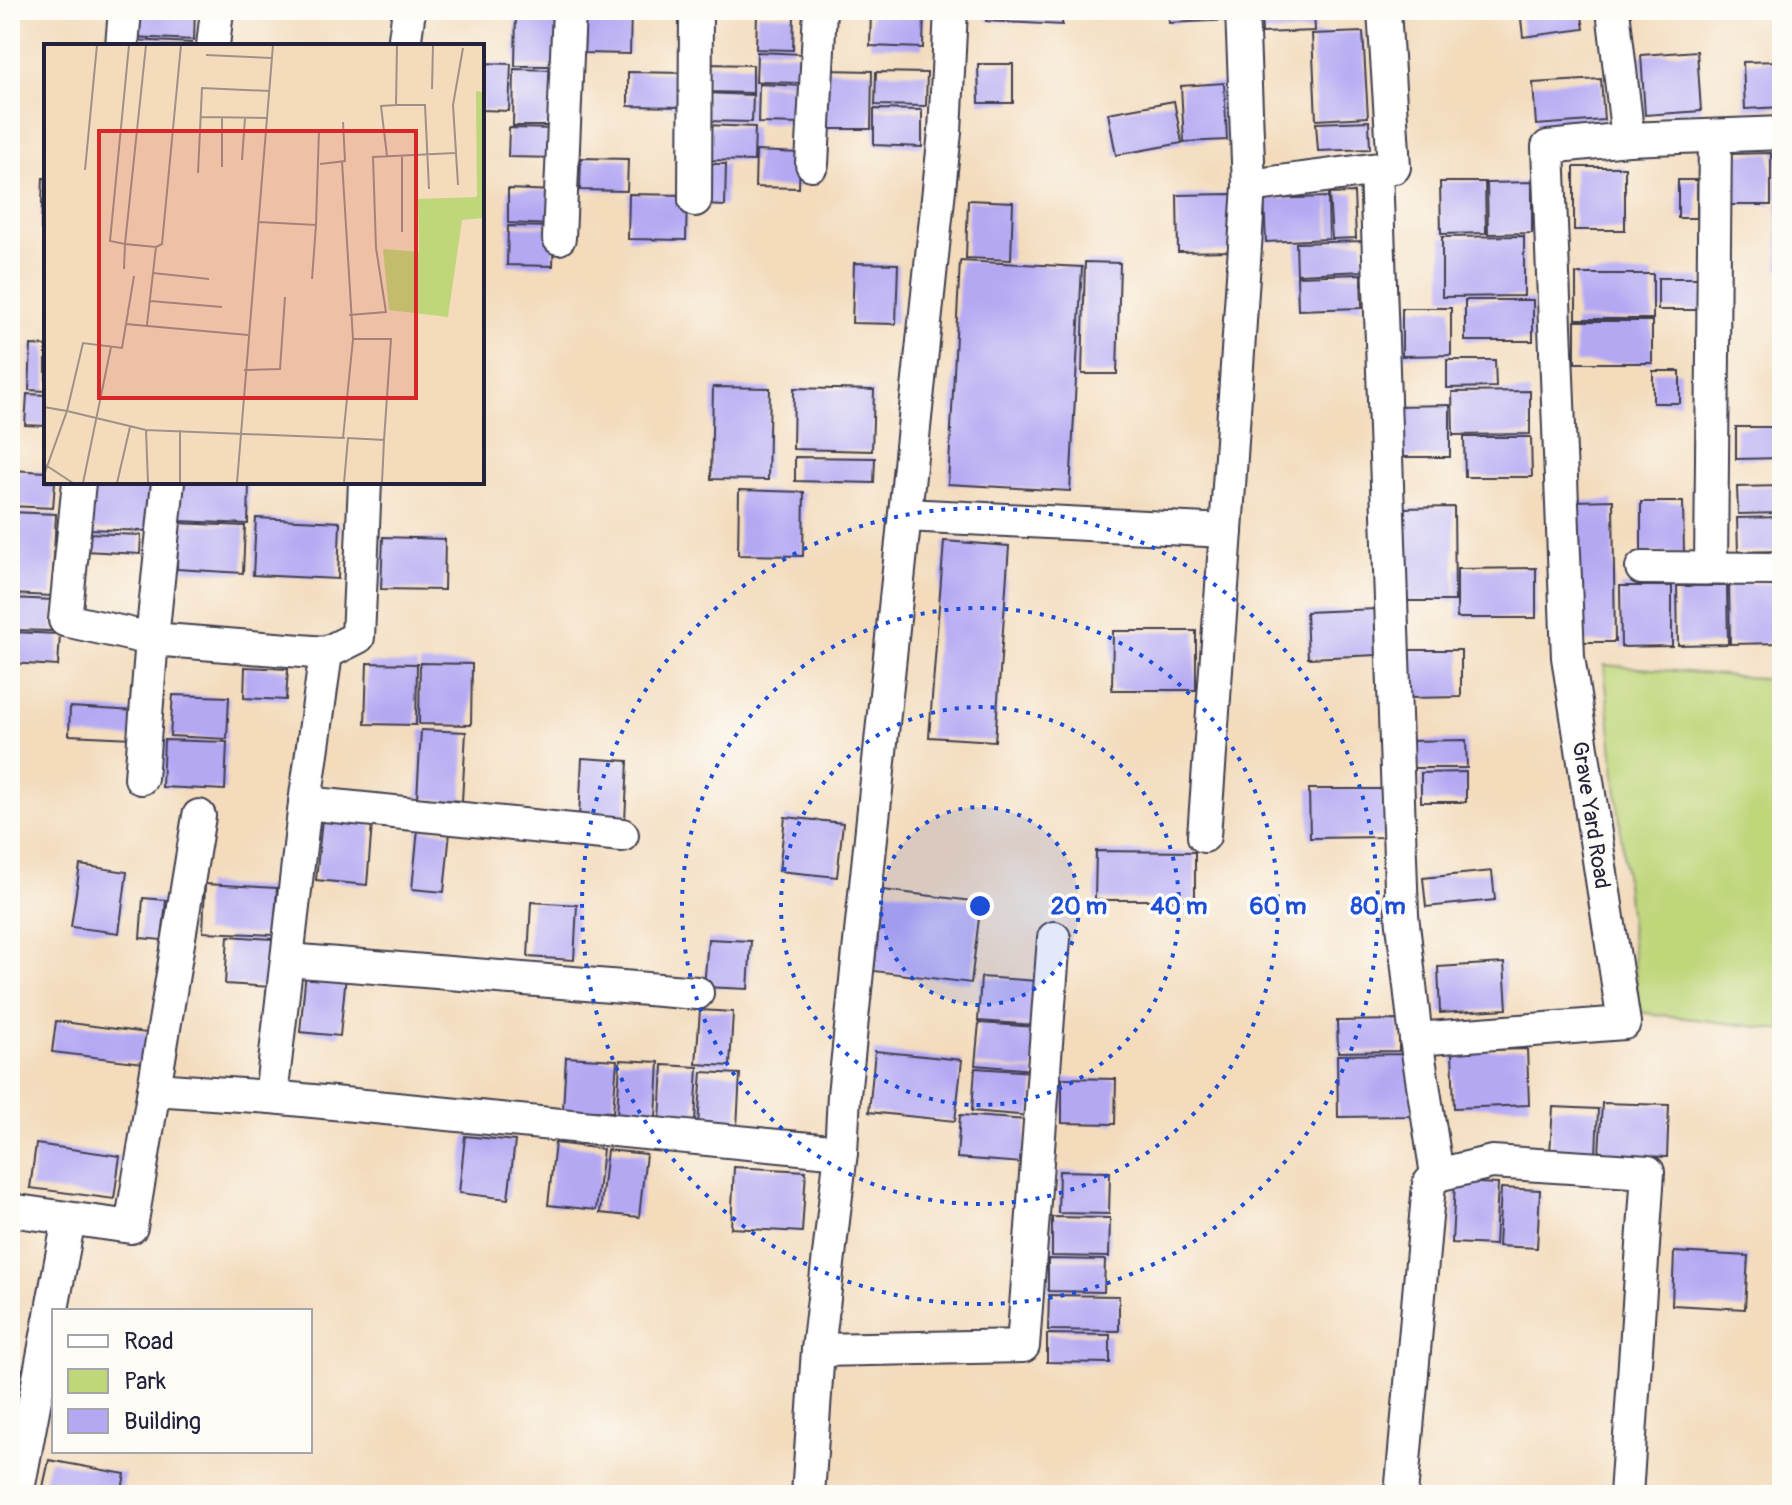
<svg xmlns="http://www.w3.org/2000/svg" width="1792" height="1505" font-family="Pangolin,sans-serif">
<rect width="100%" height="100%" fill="#fdfcf7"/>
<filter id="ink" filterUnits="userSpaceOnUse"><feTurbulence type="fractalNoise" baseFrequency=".0125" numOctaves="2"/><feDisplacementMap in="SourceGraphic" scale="16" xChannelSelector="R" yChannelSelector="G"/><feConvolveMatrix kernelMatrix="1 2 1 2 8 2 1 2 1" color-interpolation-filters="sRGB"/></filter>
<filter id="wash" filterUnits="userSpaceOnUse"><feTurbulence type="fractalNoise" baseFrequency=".006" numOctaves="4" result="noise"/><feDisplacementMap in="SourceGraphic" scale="32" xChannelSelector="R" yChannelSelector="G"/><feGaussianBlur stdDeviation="1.8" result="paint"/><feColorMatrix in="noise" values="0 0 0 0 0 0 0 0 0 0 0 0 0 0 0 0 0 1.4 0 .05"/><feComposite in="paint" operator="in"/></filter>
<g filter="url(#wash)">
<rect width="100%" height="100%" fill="#f3dbbc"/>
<polygon fill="#c0d67a" stroke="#717c5a" stroke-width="2" points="1604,665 1782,680 1782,1030 1639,1012"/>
<g id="blocks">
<g fill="#b4a8f3">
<polygon points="134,10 195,10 194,40 133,37"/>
<polygon points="516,10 566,10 565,66 515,66"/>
<polygon points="585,10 631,10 630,54 584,53"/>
<polygon points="871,10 924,10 923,48 870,46"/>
<polygon points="987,10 1063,10 1062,25 986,21"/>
<polygon points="1168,10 1232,10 1232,20 1169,23"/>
<polygon points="1261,10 1314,10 1315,31 1262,33"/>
<polygon points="1520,10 1581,10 1584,29 1523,37"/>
<polygon points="757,14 794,15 793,50 756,49"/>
<polygon points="1363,32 1368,117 1316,120 1312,34"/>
<polygon points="133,40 192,43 192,46 132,46"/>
<polygon points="1697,51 1701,111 1645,115 1641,55"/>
<polygon points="757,52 803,54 802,83 756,82"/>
<polygon points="1782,61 1782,107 1745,109 1743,62"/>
<polygon points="482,63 511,64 509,111 482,110"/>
<polygon points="707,64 753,65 753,93 706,92"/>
<polygon points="978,64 1013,64 1013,103 979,103"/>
<polygon points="514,69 559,70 558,126 513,126"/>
<polygon points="826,70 872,71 871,129 825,129"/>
<polygon points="628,72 684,73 684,107 628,106"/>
<polygon points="876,72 927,73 926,106 875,105"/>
<polygon points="1601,79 1604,120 1536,125 1533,83"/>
<polygon points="1224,83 1227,140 1184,142 1181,86"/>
<polygon points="759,84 805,86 804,124 758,123"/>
<polygon points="706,93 753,95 752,122 705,121"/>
<polygon points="1174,101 1182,143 1116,155 1108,113"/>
<polygon points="874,109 922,110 922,147 874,145"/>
<polygon points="1369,121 1370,149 1318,151 1316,123"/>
<polygon points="704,125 755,127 754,161 703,160"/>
<polygon points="509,128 559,129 559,158 508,157"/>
<polygon points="1775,150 1782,150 1782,199 1776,199"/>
<polygon points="756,151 800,153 799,188 755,187"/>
<polygon points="1771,153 1771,205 1730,205 1729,154"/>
<polygon points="581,158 628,159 627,191 580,190"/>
<polygon points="705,164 726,164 725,206 704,205"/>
<rect x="1574" y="167" width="51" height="63"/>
<polygon points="43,178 46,178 46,229 41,229"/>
<rect x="1678" y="180" width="19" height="38"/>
<polygon points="1440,182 1485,182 1486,233 1441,234"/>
<polygon points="1532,182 1532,233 1488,234 1487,183"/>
<polygon points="508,189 554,191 553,225 508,223"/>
<polygon points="1354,193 1356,238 1332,239 1329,194"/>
<polygon points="629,194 687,195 686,240 628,239"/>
<polygon points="1232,194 1233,251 1178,252 1177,195"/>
<polygon points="1328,197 1329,239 1266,242 1264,199"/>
<polygon points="968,200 1013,202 1011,260 966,258"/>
<polygon points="1782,202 1782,269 1778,269 1777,203"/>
<polygon points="508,226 554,227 553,266 507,265"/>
<polygon points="1524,236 1524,296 1442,297 1442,237"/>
<polygon points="1363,241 1364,271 1297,274 1296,243"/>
<polygon points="960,261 1082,267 1070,491 948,484"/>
<polygon points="1085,262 1120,263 1117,374 1082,374"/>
<polygon points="854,263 898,264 896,324 852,323"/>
<polygon points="1361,274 1362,308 1298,310 1297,276"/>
<rect x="1576" y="274" width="77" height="45"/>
<rect x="1658" y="278" width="44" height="32"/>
<rect x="1465" y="300" width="68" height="41"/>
<polygon points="1402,308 1451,308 1451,355 1402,356"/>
<rect x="1575" y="321" width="77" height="42"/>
<polygon points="31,345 46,346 46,391 29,390"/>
<polygon points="1447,360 1495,360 1496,387 1447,388"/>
<rect x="1653" y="371" width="27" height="32"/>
<polygon points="713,387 770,388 768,480 711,479"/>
<polygon points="794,388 874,390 872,451 793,449"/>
<polygon points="1530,391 1530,434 1453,435 1452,392"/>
<polygon points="27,394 46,395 46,426 25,425"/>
<polygon points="1450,405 1450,457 1397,457 1396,406"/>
<polygon points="1736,427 1782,427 1782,458 1736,459"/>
<polygon points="1464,437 1531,437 1532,477 1465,477"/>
<polygon points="795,457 875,458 874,483 795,481"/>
<polygon points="10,470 46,472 46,482 55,482 53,508 10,506"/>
<polygon points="88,482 153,482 150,531 86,529"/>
<polygon points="181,482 249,482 248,524 179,521"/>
<polygon points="1782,486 1782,513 1738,514 1737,487"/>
<polygon points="739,490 804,492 803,556 738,555"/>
<polygon points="1613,500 1615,642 1576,642 1574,501"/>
<polygon points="1641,502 1683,502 1684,553 1641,553"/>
<polygon points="1454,507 1455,601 1404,601 1403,508"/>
<polygon points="10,512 56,514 52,596 10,594"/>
<polygon points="1782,517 1782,551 1738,552 1737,518"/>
<polygon points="256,518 340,522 338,579 253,575"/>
<polygon points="178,523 245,526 243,573 177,569"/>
<polygon points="86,533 141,535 140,554 85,551"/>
<polygon points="383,537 445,539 444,590 381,589"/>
<polygon points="944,541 1009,546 995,741 929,737"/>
<polygon points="1536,568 1536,618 1457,618 1457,569"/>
<polygon points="1782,583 1782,643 1730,644 1729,584"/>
<polygon points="1620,586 1672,586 1672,646 1621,647"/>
<polygon points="1677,586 1727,586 1728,644 1678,645"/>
<polygon points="10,598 54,600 53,631 10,630"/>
<polygon points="1376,609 1378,655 1308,658 1306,612"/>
<polygon points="1113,631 1196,631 1196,690 1112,690"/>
<polygon points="10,632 60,634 58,666 10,663"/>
<polygon points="1409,650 1461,650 1461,697 1410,698"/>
<polygon points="367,663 417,664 416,725 365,724"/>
<polygon points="420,663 472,664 471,725 419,724"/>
<polygon points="245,667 288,669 286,700 244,698"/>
<polygon points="173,695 229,697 227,739 170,736"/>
<polygon points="70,707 135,711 133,738 69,735"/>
<polygon points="421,730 466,732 462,801 417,798"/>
<polygon points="164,740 227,742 225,790 162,787"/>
<polygon points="1466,740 1467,768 1408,768 1408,741"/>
<polygon points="582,758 628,761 625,821 579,818"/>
<polygon points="1466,772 1466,802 1421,802 1421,773"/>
<polygon points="1309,789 1383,789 1384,837 1310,838"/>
<polygon points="785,817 843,823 837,877 779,871"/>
<polygon points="322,819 372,824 367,885 316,880"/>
<polygon points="418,829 450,832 444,892 412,889"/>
<polygon points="1096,851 1195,852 1195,900 1095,900"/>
<polygon points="80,865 127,872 119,933 71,927"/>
<polygon points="1492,871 1495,900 1426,907 1423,878"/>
<polygon points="205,884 277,888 274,935 203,932"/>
<polygon points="883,890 981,902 971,983 874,971"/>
<polygon points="143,898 166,900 162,940 140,938"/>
<polygon points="531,902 577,905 574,960 528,957"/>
<polygon points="228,936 273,939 271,987 225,984"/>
<polygon points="708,939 751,941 748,989 704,987"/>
<polygon points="1504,963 1507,1009 1440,1013 1438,967"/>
<polygon points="306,971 346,975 340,1036 300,1032"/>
<polygon points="981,977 1037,981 1034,1025 978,1021"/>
<polygon points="700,1010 733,1012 730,1066 696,1064"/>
<polygon points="1399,1020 1399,1051 1338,1052 1337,1021"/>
<polygon points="56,1021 147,1033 143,1063 52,1052"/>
<polygon points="979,1023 1037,1027 1034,1070 975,1065"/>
<polygon points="1527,1049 1529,1105 1454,1108 1452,1051"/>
<polygon points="875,1051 962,1060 955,1121 869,1112"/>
<polygon points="1411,1054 1412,1116 1338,1117 1337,1055"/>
<polygon points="566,1057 617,1060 613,1112 563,1110"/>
<polygon points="620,1060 659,1062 656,1117 617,1115"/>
<polygon points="663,1065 698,1067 695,1122 660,1121"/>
<polygon points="975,1068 1035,1072 1031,1116 972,1111"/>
<polygon points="702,1072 740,1074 737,1127 698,1125"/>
<polygon points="1062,1078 1116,1079 1115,1124 1062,1123"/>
<polygon points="1602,1103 1669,1105 1667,1157 1599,1154"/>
<polygon points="1553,1107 1598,1109 1596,1155 1550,1153"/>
<polygon points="960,1115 1027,1120 1023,1163 957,1158"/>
<polygon points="465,1136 515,1141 508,1199 459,1193"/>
<polygon points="555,1143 603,1149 596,1210 548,1205"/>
<polygon points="36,1144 120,1156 114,1199 30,1188"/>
<polygon points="607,1150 646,1154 639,1217 600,1213"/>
<polygon points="734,1167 806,1171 802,1232 731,1228"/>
<polygon points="1059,1171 1110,1172 1109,1214 1058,1213"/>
<polygon points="1455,1182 1498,1184 1495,1245 1452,1243"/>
<polygon points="1501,1188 1540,1190 1537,1248 1498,1246"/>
<polygon points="1052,1217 1110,1218 1109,1257 1052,1256"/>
<polygon points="1674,1252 1748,1256 1745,1309 1672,1305"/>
<polygon points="1048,1259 1105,1260 1104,1292 1048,1291"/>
<polygon points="1049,1295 1119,1296 1119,1331 1048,1330"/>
<polygon points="1047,1334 1110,1335 1110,1363 1047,1362"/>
<polygon points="10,1367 23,1369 15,1411 10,1410"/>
<polygon points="49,1460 125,1474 121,1495 84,1495 43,1487"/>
</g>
</g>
</g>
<g filter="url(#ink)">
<use href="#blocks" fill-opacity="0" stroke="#413e4e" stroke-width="2"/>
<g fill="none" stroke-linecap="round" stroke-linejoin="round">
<g stroke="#413e4e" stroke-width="36">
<g id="minor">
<polyline points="1613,10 1628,139"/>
<polyline points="122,46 125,10"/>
<polyline points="213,46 217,10"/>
<polyline points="404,46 409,10"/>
<polyline points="812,164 820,10"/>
<polyline points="1376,170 1402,915 1416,1039 1437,1175"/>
<polyline points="1249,186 1394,167 1384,10"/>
<polyline points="695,200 696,10"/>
<polyline points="559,238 569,10"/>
<polyline points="79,482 65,620 152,639 141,778"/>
<polyline points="168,482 152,639 326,653 358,637 365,482"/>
<polyline points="905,515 1226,531 1249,186 1242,10"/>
<polyline points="1642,568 1774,569"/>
<polyline points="1711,568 1715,136"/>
<polyline points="305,803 622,835"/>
<polyline points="199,816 154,1089 271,1097 841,1152"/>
<polyline points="1204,836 1226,531"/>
<polyline points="288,960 697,993"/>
<polyline points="1416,1039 1624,1023 1568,657 1548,147 1628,139 1782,133"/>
<polyline points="271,1097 305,803 326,653"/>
<polyline points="1437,1175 1492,1162 1648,1172 1626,1495"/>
<polyline points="10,1210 131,1227 154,1089"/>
<polyline points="818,1350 1023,1346 1054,938"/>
<polyline points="17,1495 69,1219"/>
<polyline points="808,1495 818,1350 841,1152 844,1095 945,132 951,10"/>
<polyline points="1401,1495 1429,1184 1437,1175"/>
</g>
</g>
<use href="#minor" stroke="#fff" stroke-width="32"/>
</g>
</g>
<circle cx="980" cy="906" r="99" fill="#1d4ed8" fill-opacity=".12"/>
<g fill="none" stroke="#1d4ed8" stroke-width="4" stroke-dasharray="4 8">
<circle cx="980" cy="906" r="99"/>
<circle cx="980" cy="906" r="199"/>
<circle cx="980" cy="906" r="298"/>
<circle cx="980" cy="906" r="398"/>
</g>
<g text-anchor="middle" stroke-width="7" stroke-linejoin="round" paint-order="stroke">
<g font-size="22" fill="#22223b" stroke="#fdfcf7">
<text transform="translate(1592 815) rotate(81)" y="8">Grave Yard Road</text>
</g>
</g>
<g transform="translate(44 44)">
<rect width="440" height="440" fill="#f3dbbc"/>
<path d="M432 47 440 48V174L418 176 404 273 345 266 339 205 375 208 374 155 433 153Z" fill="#c0d67a"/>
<path fill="none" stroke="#9f9188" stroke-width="2" d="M102 1 81 200 112 203M162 11 228 14M388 45 389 1M352 61H381L385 145M157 73 224 74M343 112 337 62 352 61 353 1M198 116 201 74M298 117 309 295 299 394M276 120 301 117 299 78M178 123V73M41 126 53 1M154 129 158 44 226 47M414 141 409 61 419 4M215 178 272 181 275 86M358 188V111M80 225 81 200 66 197 85 1M109 229 165 235M90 232 82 280 204 291M268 235 272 181M106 257 178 263M305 271 342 268 332 204 329 113 411 109M103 281 112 203 118 200 137 1M309 295H347L340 396M200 326 236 325 241 253M0 363 23 367 39 299 78 304 82 280M136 386V439M0 420 29 439M0 431 23 367 102 386M39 439 67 303M73 439 86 383M104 439 102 386 301 394M193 439 229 1M300 439 304 394 340 396 338 439"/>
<path fill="#d62828" fill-opacity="0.15" stroke="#d62828" stroke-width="4" d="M55 87H372V354H55Z"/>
<rect width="440" height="440" fill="none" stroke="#22223b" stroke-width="4"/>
</g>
<circle cx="980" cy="906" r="12" fill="#1d4ed8" stroke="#fdfcf7" stroke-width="4"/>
<g font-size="24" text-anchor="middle" font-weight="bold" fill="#1d4ed8" stroke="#fdfcf7" stroke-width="7" stroke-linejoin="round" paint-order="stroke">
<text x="1079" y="914">20 m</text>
<text x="1179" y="914">40 m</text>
<text x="1278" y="914">60 m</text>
<text x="1378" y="914">80 m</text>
</g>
<rect width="1792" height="1505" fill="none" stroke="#fdfcf7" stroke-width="40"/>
<rect x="52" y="1309" width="260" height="144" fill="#fdfcf7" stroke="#a5a5ac" stroke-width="2"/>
<rect x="68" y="1335" width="40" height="12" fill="#ffffff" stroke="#a5a5ac" stroke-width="2"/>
<text x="124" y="1349" font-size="24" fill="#22223b">Road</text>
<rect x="68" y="1369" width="40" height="24" fill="#c0d67a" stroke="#a5a5ac" stroke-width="2"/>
<text x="124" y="1389" font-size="24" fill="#22223b">Park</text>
<rect x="68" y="1409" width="40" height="24" fill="#b4a8f3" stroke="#a5a5ac" stroke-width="2"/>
<text x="124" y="1429" font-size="24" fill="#22223b">Building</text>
</svg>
